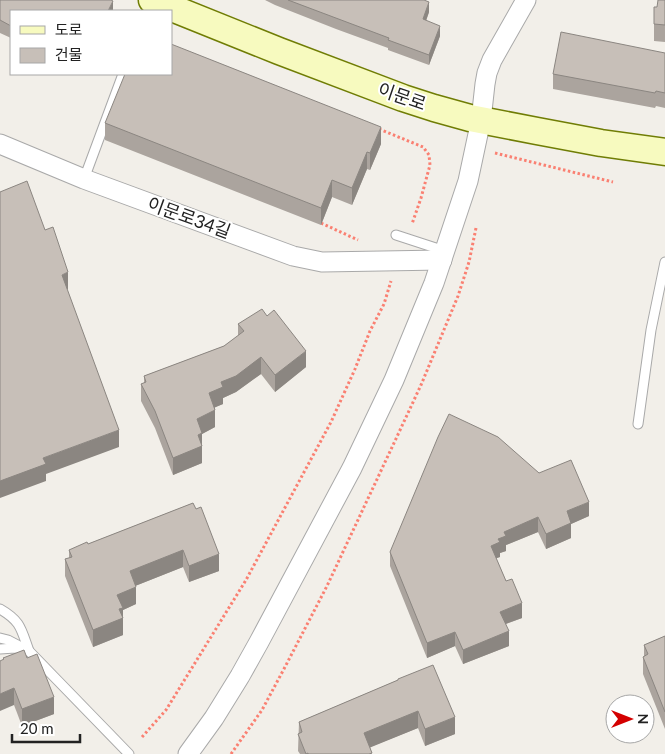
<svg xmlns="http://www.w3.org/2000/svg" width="665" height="754" font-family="Lato,'Noto Sans KR',sans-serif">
<rect width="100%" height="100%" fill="#f2efe9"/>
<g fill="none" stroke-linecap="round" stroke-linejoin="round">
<g stroke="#a9a9a9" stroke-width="11">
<g id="lane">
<polyline points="84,179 123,74"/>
<polyline points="396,235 445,251"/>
<polyline points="638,424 651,330 665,262"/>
<path d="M0 609C21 621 21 629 29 651L15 648 0 649"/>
<polyline points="0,638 8,640 29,651 129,754"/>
</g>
</g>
<g stroke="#a9a9a9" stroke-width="21">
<g id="street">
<polyline points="0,144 84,179 293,256 322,262 442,260"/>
<polyline points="188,754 214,718 240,676 259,642 352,468 394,380 434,283 468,181 481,120 485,84 487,73 492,60 526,0"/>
</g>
</g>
<g stroke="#707d05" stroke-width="29">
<polyline id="secondary" points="152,0 279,51 403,98 434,108 470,118 537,131 601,143 665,152"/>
</g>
<g stroke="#fa8072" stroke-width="3" stroke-dasharray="2.5 2.5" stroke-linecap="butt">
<polyline points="379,129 423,147 429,155 430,165 421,198 412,224"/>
<polyline points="495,153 613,182"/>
<polyline points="321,223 358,240"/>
<polyline points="142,737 166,710 246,580 331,422 355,369 370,331 384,304 391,281"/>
<polyline points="231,754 262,710 285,667 327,586 401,428 421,385 458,296 469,262 476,228"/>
</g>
<use href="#lane" stroke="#fff" stroke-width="9"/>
<use href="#street" stroke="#fff" stroke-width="19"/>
<use href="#secondary" stroke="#f7fabf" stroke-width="26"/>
</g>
<g fill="#aba49e">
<polygon points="0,0 113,11 11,11 11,38 0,33"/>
<polygon points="265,0 424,0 429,12 426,21 440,36 429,65 388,50 388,48 336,29 275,5"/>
<polygon points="665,0 665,42 654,41 654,7 657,7"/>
<polygon points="665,53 665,108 656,106 655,108 553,89 553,74"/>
<polygon points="105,123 381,144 370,170 367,169 352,205 332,197 321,225 105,140"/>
<polygon points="267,316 306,367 275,392 261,374 236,392 223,398 223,404 215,407 215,427 202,434 202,463 173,475 155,428 141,401 141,384 144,383 144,376 224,346 238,336 238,324"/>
<polygon points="539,473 589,516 571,524 571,538 546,549 538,532 506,545 506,551 500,553 500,557 496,558 522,618 506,624 509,646 463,664 455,646 427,658 390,566 390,552"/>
<polygon points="193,503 219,571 189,582 183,567 135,586 136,604 123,610 123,635 93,647 65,576 65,559 69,558 69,550 88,544"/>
<polygon points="665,636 665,729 643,674 643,657 644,656 644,645"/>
<polygon points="3,658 27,658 54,714 22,726 14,705"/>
<polygon points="398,679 455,734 425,746 418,728 370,747 372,754 300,754 298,751 299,722 398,680"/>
</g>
<g fill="#8b8681">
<polygon points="113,1 113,11 108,11"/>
<polygon points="429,2 429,12 423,29 423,19"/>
<polygon points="440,26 440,36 429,65 429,55"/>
<polygon points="381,127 381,144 370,170 370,153"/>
<polygon points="367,152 367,169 352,205 352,188"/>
<polygon points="332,180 332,197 321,225 321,208"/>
<polygon points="68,272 68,289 62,292 62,275"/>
<polygon points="306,351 306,367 275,392 275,375"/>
<polygon points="261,357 261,374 236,392 223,398 223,404 209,410 209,393 221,382"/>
<polygon points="215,410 215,427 202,434 202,463 173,475 173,458 197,419"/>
<polygon points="119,430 119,447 46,474 46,481 0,498 0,481 43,458"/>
<polygon points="589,502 589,516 571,524 571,538 546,549 546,534 567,511"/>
<polygon points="538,517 538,532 506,545 506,551 500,553 500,557 491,560 491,546 498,539 504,532"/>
<polygon points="183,550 183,567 130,588 130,571"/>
<polygon points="219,554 219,571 189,582 189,566"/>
<polygon points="136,587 136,604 123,610 123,635 93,647 93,630 117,595"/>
<polygon points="522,603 522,618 500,626 500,612"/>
<polygon points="509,631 509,646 463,664 463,650"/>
<polygon points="455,632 455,646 427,658 427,643"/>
<polygon points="14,688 14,705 0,711 0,694"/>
<polygon points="54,697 54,714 22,726 22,709"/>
<polygon points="418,711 418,728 364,750 364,733"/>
<polygon points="455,717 455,734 425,746 425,729"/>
</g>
<g fill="#c7bfb8" stroke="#8b8681">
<polygon points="0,0 111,0 113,1 108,11 11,11 11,26 0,20"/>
<polygon points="288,0 424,0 429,2 423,19 440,26 429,55 388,40 389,38"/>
<polygon points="658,0 665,0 665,25 654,24 654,7 657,7"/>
<polygon points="561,32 665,53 665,93 656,91 655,93 553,74"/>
<polygon points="171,44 381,127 370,153 367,152 352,188 332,180 321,208 105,123 125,74 171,74"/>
<polygon points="27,181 45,230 53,227 68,272 62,275 119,430 43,458 46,464 0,481 0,192"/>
<polygon points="262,309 267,316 274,310 306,351 275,375 261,357 236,376 221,382 223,387 209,393 215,410 197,419 202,433 198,435 202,446 173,458 155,411 141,384 146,382 144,376 224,346 244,331 238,324"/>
<polygon points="449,414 498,437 539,473 571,460 589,502 567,511 571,523 546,534 538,517 504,532 506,536 498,539 500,542 491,546 506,581 512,579 522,603 500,612 509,631 463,650 455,632 427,643 390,552 438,437"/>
<polygon points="193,503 196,509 201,507 219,554 189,566 183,550 130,571 136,587 117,595 123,608 119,609 123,618 93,630 65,559 72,557 69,550 87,542 88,544"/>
<polygon points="665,636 665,712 643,657 648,654 644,645"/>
<polygon points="24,650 27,658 37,654 54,697 22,709 14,688 0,694 0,661 4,659 3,658"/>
<polygon points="433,665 455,717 425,729 418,711 364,733 372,753 369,754 308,754 308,753 306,754 298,734 302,732 299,722 398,680 398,679"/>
</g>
<g text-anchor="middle" stroke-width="4" stroke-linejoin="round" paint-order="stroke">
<g font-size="18" fill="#222" stroke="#fff">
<text transform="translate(402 97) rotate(19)" y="6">이문로</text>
<text transform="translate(189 218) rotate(20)" y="6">이문로34길</text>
</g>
</g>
<rect x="10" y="10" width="162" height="65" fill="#ffffff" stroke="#a7a7a7"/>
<rect x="20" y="26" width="25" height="8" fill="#f7fabf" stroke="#a7a7a7"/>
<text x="55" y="35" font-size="15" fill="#222222">도로</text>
<rect x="20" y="48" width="25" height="15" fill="#c7bfb8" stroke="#a7a7a7"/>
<text x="55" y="60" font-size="15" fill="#222222">건물</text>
<g transform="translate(630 719) rotate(90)"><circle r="24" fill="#ffffff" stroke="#a7a7a7"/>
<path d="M0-4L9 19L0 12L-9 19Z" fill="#d40000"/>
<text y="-8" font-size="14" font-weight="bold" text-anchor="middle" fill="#222222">N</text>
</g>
<path d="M12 734v8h68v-8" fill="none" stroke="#222222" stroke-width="2.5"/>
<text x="20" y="734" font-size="15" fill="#222222" stroke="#ffffff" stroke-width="4" paint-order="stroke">20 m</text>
</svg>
